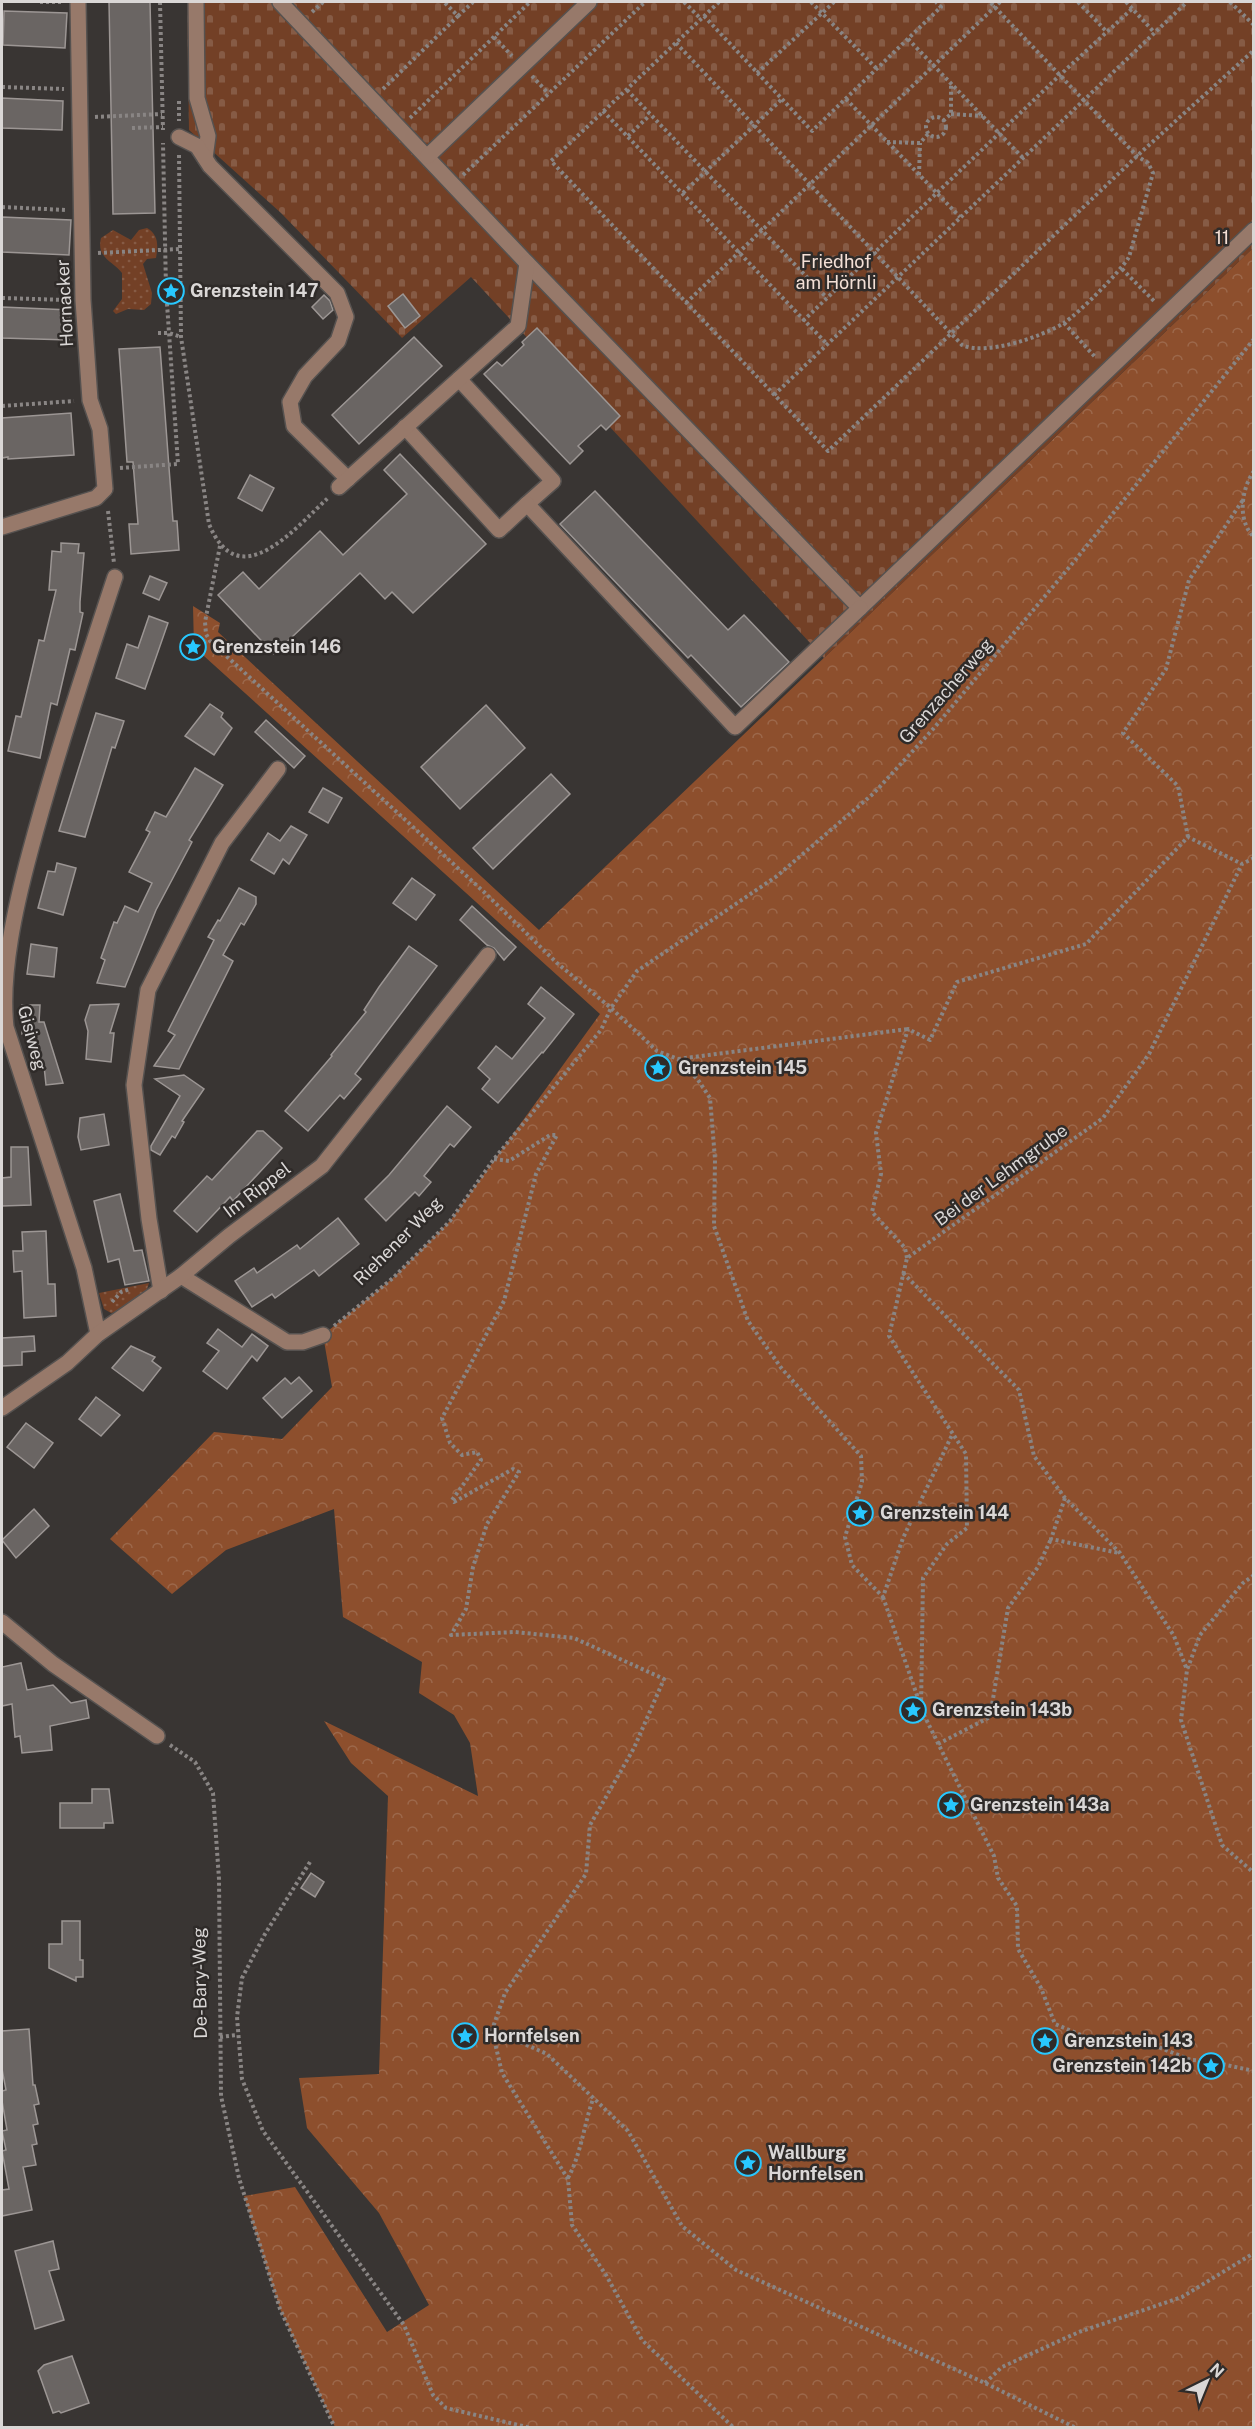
<svg xmlns="http://www.w3.org/2000/svg" width="1255" height="2429" font-family="'Public Sans',sans-serif">
<defs>
<pattern id="grass-dots" width="8" height="8" patternUnits="userSpaceOnUse" patternTransform="scale(1.5)"><rect width="8" height="8" fill="#734026"/><path d="M2 2h.1M6 6h.1" fill="none" stroke="#865b45" stroke-width="1.8" stroke-linecap="round"/></pattern>
<pattern id="forest-crowns" width="20" height="18" patternUnits="userSpaceOnUse" patternTransform="scale(1.5)"><rect width="20" height="18" fill="#8d4f2d"/><path d="M2 6a3 3 0 1 1 6 0M12 15a3 3 0 1 1 6 0" fill="none" stroke="#9c684b"/></pattern>
<pattern id="cemetery-stones" width="16" height="16" patternUnits="userSpaceOnUse" patternTransform="scale(1.5)"><rect width="16" height="16" fill="#734026"/><path d="M2 7V4a2 2 0 0 1 4 0v3zM10 15v-3a2 2 0 0 1 4 0v3z" fill="#865b45"/></pattern>
</defs>
<rect width="100%" height="100%" fill="#393533"/>
<g fill="url(#grass-dots)">
<path d="M147 228C159 235 158 246 156 258L147 259 143 264 152 293 151 304 144 310 128 309 116 314 113 311 122 299V273C113 261 96 258 101 238L113 230 131 240 139 230Z"/>
<polygon points="149,1283 146,1292 118,1312 111,1313 104,1309 99,1293"/>
</g>
<polygon fill="url(#forest-crowns)" points="1253,248 1253,2427 335,2427 280,2309 244,2196 295,2187 387,2332 429,2305 379,2213 307,2128 299,2078 379,2074 388,1796 351,1763 324,1721 478,1796 470,1743 454,1715 419,1693 422,1662 343,1617 334,1509 226,1550 172,1594 110,1539 214,1432 282,1439 332,1387 323,1335 393,1278 450,1221 600,1014 194,647 193,606 220,623 218,632 539,930"/>
<polygon fill="url(#cemetery-stones)" points="187,2 1253,2 1253,248 824,658 471,277 402,338 281,213 189,130"/>
<g fill="#6a6563" stroke="#9c9694" stroke-width="1.5">
<polygon points="109,2 150,2 155,213 113,214"/>
<polygon points="4,11 67,13 65,48 3,45"/>
<polygon points="2,98 63,101 62,130 2,128"/>
<polygon points="2,217 71,220 69,255 2,252"/>
<polygon points="403,294 420,316 405,328 388,306"/>
<polygon points="324,295 330,301 333,310 323,319 312,307"/>
<polygon points="2,307 70,310 69,340 2,338"/>
<polygon points="537,328 620,416 606,430 601,425 578,446 583,451 570,464 484,374 497,362 502,366 524,345 522,342"/>
<polygon points="414,337 442,366 359,444 332,415"/>
<polygon points="160,347 173,521 177,521 179,550 131,554 129,524 138,524 133,462 127,462 126,448 119,349"/>
<polygon points="71,413 74,455 8,459 8,457 2,458 2,418"/>
<polygon points="400,454 486,544 413,613 392,592 385,599 360,573 274,654 218,595 243,572 259,589 320,531 343,555 407,494 384,470"/>
<polygon points="250,475 274,488 262,511 238,498"/>
<polygon points="595,491 728,630 744,615 789,662 741,707 691,655 688,658 560,524"/>
<polygon points="61,543 79,544 78,553 84,553 80,602 80,612 83,613 75,650 70,649 57,705 51,703 40,758 8,751 16,716 21,717 39,640 44,641 56,590 49,590 52,551 61,552"/>
<polygon points="150,576 167,583 159,600 143,593"/>
<polygon points="149,616 168,623 145,689 116,678 127,644 138,648"/>
<polygon points="210,704 223,713 221,717 232,728 214,755 185,736"/>
<polygon points="486,705 525,748 460,809 421,767"/>
<polygon points="96,713 124,721 115,748 112,747 85,837 59,831"/>
<polygon points="266,720 305,756 294,768 255,732"/>
<polygon points="195,768 223,785 189,840 192,842 156,910 125,987 97,983 105,960 101,958 114,922 117,923 125,906 138,912 152,883 129,872 150,832 146,830 155,812 166,817"/>
<polygon points="551,774 570,794 493,869 473,848"/>
<polygon points="323,788 342,798 328,823 309,812"/>
<polygon points="291,826 307,835 289,864 283,859 274,874 251,860 268,833 280,841"/>
<polygon points="57,863 76,868 63,915 38,908 48,871 55,872"/>
<polygon points="412,878 435,895 416,920 393,903"/>
<polygon points="239,888 256,897 256,904 244,925 241,923 223,955 233,961 179,1069 154,1066 175,1035 168,1031 214,940 208,937 218,920 220,921"/>
<polygon points="472,906 516,947 504,960 494,948 487,945 460,920"/>
<polygon points="31,944 57,948 54,977 27,974"/>
<polygon points="409,946 437,966 355,1074 361,1079 344,1099 340,1095 308,1131 285,1111 332,1056 331,1055 366,1012 364,1010 379,987"/>
<polygon points="541,987 574,1014 543,1053 542,1052 498,1103 482,1089 490,1079 478,1068 496,1046 512,1059 545,1018 528,1004"/>
<polygon points="119,1004 110,1033 114,1033 111,1062 86,1059 88,1031 85,1020 90,1005"/>
<polygon points="22,1005 40,1005 39,1022 44,1022 63,1083 46,1085 44,1066 40,1067 29,1033 22,1034"/>
<polygon points="184,1075 204,1089 182,1121 184,1122 175,1138 172,1136 160,1155 151,1150 151,1146 180,1096 155,1079"/>
<polygon points="447,1106 471,1127 454,1147 450,1144 424,1176 431,1182 419,1196 415,1192 386,1221 365,1199 389,1175"/>
<polygon points="104,1114 109,1145 81,1150 78,1137 80,1118"/>
<polygon points="257,1131 263,1131 282,1148 233,1201 230,1197 197,1232 174,1211 207,1176 212,1180"/>
<polygon points="11,1147 28,1147 31,1205 2,1206 2,1178 11,1177"/>
<polygon points="120,1194 134,1251 142,1250 149,1281 125,1285 119,1259 108,1262 94,1201"/>
<polygon points="338,1218 359,1244 319,1276 314,1270 275,1298 272,1294 252,1307 235,1281 254,1268 257,1273 297,1245 300,1249"/>
<polygon points="46,1231 48,1284 55,1284 56,1316 24,1318 22,1271 14,1272 13,1251 23,1251 22,1232"/>
<polygon points="218,1329 242,1347 252,1334 268,1346 257,1361 252,1356 227,1389 203,1371 219,1351 207,1343"/>
<polygon points="34,1336 35,1351 22,1352 22,1365 2,1366 2,1338"/>
<polygon points="131,1346 155,1357 152,1361 161,1368 143,1391 112,1368"/>
<polygon points="299,1377 312,1391 282,1418 263,1398 285,1378 291,1384"/>
<polygon points="96,1397 120,1415 101,1436 79,1419"/>
<polygon points="26,1423 53,1443 34,1468 7,1447"/>
<polygon points="34,1509 49,1526 16,1558 2,1540"/>
<polygon points="21,1663 27,1690 53,1685 71,1703 86,1700 89,1718 50,1726 52,1750 22,1753 20,1736 15,1737 12,1704 2,1706 2,1667"/>
<polygon points="92,1789 109,1789 113,1823 104,1823 104,1828 60,1828 60,1803 92,1803"/>
<polygon points="311,1873 324,1882 315,1897 301,1888"/>
<polygon points="62,1921 80,1921 80,1960 83,1960 83,1977 76,1977 76,1981 49,1968 49,1944 62,1944"/>
<polygon points="29,2029 33,2085 35,2085 39,2104 34,2105 38,2124 33,2125 37,2144 32,2145 36,2165 23,2167 32,2210 2,2216 2,2190 9,2189 2,2151 6,2150 2,2131 7,2130 2,2101 2,2091 6,2090 2,2069 2,2031"/>
<polygon points="53,2241 59,2269 49,2271 64,2320 35,2329 15,2251"/>
<polygon points="72,2356 89,2403 61,2413 59,2411 53,2413 38,2371 44,2365"/>
</g>
<g fill="none" stroke-linecap="round" stroke-linejoin="round">
<g stroke="#565250" stroke-width="18">
<g id="minor">
<polyline points="196,2 197,98 208,136 205,158"/>
<polyline points="280,2 527,263 860,608 1254,230"/>
<polyline points="179,137 197,146 210,166 337,293 346,317 338,341 305,376 290,402 294,426 348,479"/>
<polyline points="428,156 589,2"/>
<polyline points="459,379 553,481 527,504 735,727 860,608"/>
<polyline points="405,427 499,530 527,504"/>
<polyline points="339,487 518,326 527,263"/>
<polyline points="2,527 96,498 105,489 100,429 90,400 83,300 78,2"/>
<polyline points="181,1276 287,1342 303,1342 323,1335"/>
<polyline points="161,1291 149,1219 134,1085 148,990 222,843 278,769"/>
<path d="M98 1334 84 1268 6 1027C0 973 16 904 30 852 55 759 85 668 115 577"/>
<polyline points="2,1408 67,1363 98,1334 181,1276 229,1236 322,1166 488,955"/>
<polyline points="2,1622 53,1664 157,1736"/>
</g>
</g>
<g stroke="#898584" stroke-width="4" stroke-dasharray="3 3" stroke-linecap="butt">
<polyline points="40,2 62,2"/>
<polyline points="160,2 163,130"/>
<polyline points="684,2 701,19"/>
<polyline points="719,2 551,161 828,451 1137,156 1254,50"/>
<polyline points="811,2 877,69"/>
<polyline points="1078,2 1107,32"/>
<polyline points="1126,2 1154,32"/>
<polyline points="1230,2 1254,25"/>
<polyline points="312,12 323,2"/>
<polyline points="458,16 473,2"/>
<polyline points="704,16 812,131 941,7 936,2"/>
<polyline points="494,37 512,56"/>
<polyline points="908,39 1023,158"/>
<path d="M676 43 962 345C986 356 1041 337 1064 323 1079 313 1120 272 1129 257L1153 173 1148 163 1137 156 990 2"/>
<polyline points="757,73 834,2"/>
<polyline points="532,76 548,93"/>
<polyline points="2,87 64,89"/>
<polyline points="383,89 458,16 444,2"/>
<polyline points="627,90 827,298"/>
<polyline points="846,99 960,217"/>
<polyline points="179,101 179,121"/>
<polyline points="603,111 827,344"/>
<polyline points="951,114 983,116"/>
<circle cx="936" cy="127" r="10"/>
<polyline points="95,117 162,114"/>
<polyline points="410,118 530,2"/>
<polyline points="943,121 951,114 951,83"/>
<polyline points="132,128 163,127"/>
<polyline points="628,136 650,115"/>
<polyline points="887,142 920,143 928,134"/>
<path d="M179 155 181 337 209 524C239 597 295 528 328 498"/>
<polyline points="463,175 645,2"/>
<polyline points="919,175 920,143"/>
<polyline points="683,193 781,100"/>
<polyline points="2,207 66,210"/>
<polyline points="98,253 180,249"/>
<polyline points="1122,269 1155,302"/>
<polyline points="2,298 67,300"/>
<polyline points="686,303 1000,2"/>
<polyline points="803,321 1060,75 1133,8"/>
<polyline points="1064,323 1096,358"/>
<polyline points="158,333 169,333 181,337"/>
<polyline points="774,395 1187,2"/>
<polyline points="2,406 74,401"/>
<polyline points="120,468 178,464 166,289 163,143"/>
<path d="M1254 471C1241 489 1237 521 1254 537"/>
<polyline points="108,511 114,563"/>
<polyline points="220,546 205,622 206,634 210,641 484,892 557,963 611,1008 657,1051 678,1059 698,1080 710,1098 715,1159 714,1226 748,1321 782,1369 861,1456 862,1482 845,1537 852,1565 883,1597 903,1538 952,1435"/>
<polyline points="1188,837 1178,786 1123,733 1166,669 1189,580 1243,500"/>
<polyline points="1254,858 1242,864 1149,1054 1103,1118 907,1258 889,1336 966,1454 967,1528 947,1544 923,1578 921,1709 994,1856 998,1878 1017,1906 1018,1949 1041,1988 1055,2024 1114,2049 1133,2037 1191,2060 1208,2061 1254,2071"/>
<polyline points="678,1059 908,1029"/>
<polyline points="494,1159 509,1161 550,1135 557,1135 536,1174 504,1301 442,1418 450,1443 462,1455 477,1452 481,1460 452,1500 454,1502 513,1469 519,1472 487,1524 473,1567 466,1609 451,1635 515,1632 574,1638 664,1679 634,1748 590,1825 586,1874 505,1993 492,2030 502,2073 568,2179 572,2225 606,2275 642,2340 734,2428"/>
<polyline points="907,1258 905,1248 872,1212 881,1174 876,1133 908,1029 930,1040 957,982 1086,944 1188,837 1242,864"/>
<polyline points="903,1273 1019,1390 1034,1456 1065,1498 1120,1553 1174,1636 1187,1670"/>
<polyline points="112,1302 121,1292 130,1289"/>
<polyline points="334,1326 393,1278 450,1221 494,1159 601,1030 611,1008 637,971 777,876 874,793 934,728 1072,564 1254,339"/>
<polyline points="1065,1498 1051,1539 1119,1553"/>
<polyline points="1254,1575 1243,1583 1200,1635 1187,1670 1181,1720 1222,1845 1254,1873"/>
<polyline points="883,1597 921,1707"/>
<polyline points="938,1744 990,1717 1008,1608 1038,1567 1051,1539"/>
<polyline points="170,1745 195,1762 213,1793 219,1879 221,2096 239,2178 280,2309 335,2428"/>
<polyline points="310,1862 265,1934 242,1978 237,2017 242,2079 263,2131 404,2325 433,2395 446,2408 531,2428"/>
<polyline points="493,2030 547,2054 628,2131 682,2226 736,2270 985,2383 1076,2428"/>
<polyline points="220,2037 237,2035"/>
<path d="M568 2178C581 2154 584 2125 593 2099"/>
<polyline points="985,2383 1002,2367 1079,2332 1182,2297 1254,2253"/>
</g>
<use href="#minor" stroke="#97796a" stroke-width="15"/>
</g>
<defs>
<g id="sight-ring" transform="scale(1.35)"><circle r="9.5" fill="#2f2b29" stroke="#28c8ff" stroke-width="1.5"/><path d="M0-6L1.8-2.2L6-1.7L2.9 1.2L3.7 5.4L0 3.3L-3.7 5.4L-2.9 1.2L-6-1.7L-1.8-2.2Z" fill="#28c8ff"/></g>
</defs>
<g fill-rule="evenodd">
<use href="#sight-ring" x="171" y="291"/>
<use href="#sight-ring" x="193" y="647"/>
<use href="#sight-ring" x="658" y="1068"/>
<use href="#sight-ring" x="860" y="1513"/>
<use href="#sight-ring" x="913" y="1710"/>
<use href="#sight-ring" x="951" y="1805"/>
<use href="#sight-ring" x="465" y="2036"/>
<use href="#sight-ring" x="1045" y="2041"/>
<use href="#sight-ring" x="1211" y="2066"/>
<use href="#sight-ring" x="748" y="2163"/>
</g>
<g text-anchor="middle" stroke-width="5" stroke-linejoin="round" paint-order="stroke">
<g font-size="18" fill="#f4e0d6" stroke="#2f2b29">
<text x="1222" y="244">11</text>
<text x="836" y="268">Friedhof<tspan x="836" dy="21">am Hörnli</tspan></text>
</g>
<g font-size="18" font-weight="bold" fill="#dad7d6" stroke="#2f2b29" text-anchor="start">
<text x="190" y="297">Grenzstein 147</text>
<text x="212" y="653">Grenzstein 146</text>
<text x="678" y="1074">Grenzstein 145</text>
<text x="880" y="1519">Grenzstein 144</text>
<text x="932" y="1716">Grenzstein 143b</text>
<text x="970" y="1811">Grenzstein 143a</text>
<text x="484" y="2042">Hornfelsen</text>
<text x="1064" y="2047">Grenzstein 143</text>
<text x="1192" y="2072" text-anchor="end">Grenzstein 142b</text>
<text x="768" y="2159">Wallburg<tspan x="768" dy="21">Hornfelsen</tspan></text>
</g>
<g font-size="18" fill="#dad7d6" stroke="#2f2b29">
<text transform="translate(65 303) rotate(-93)" y="6">Hornacker</text>
<text transform="translate(946 691) rotate(-49)" y="6">Grenzacherweg</text>
<text transform="translate(32 1038) rotate(75)" y="6">Gisiweg</text>
<text transform="translate(1001 1175) rotate(-36)" y="6">Bei der Lehmgrube</text>
<text transform="translate(257 1190) rotate(-37)" y="6">Im Rippel</text>
<text transform="translate(398 1241) rotate(-45)" y="6">Riehener Weg</text>
<text transform="translate(200 1983) rotate(-91)" y="6">De-Bary-Weg</text>
</g>
</g>
<rect width="1255" height="2429" fill="none" stroke="#dad7d6" stroke-width="6"/>
<g transform="translate(1207 2381) rotate(43)" stroke="#2f2b29" stroke-width="4.5" paint-order="stroke">
<path d="M0-4.5L10 22L0 15L-10 22Z" fill="#dad7d6"/>
<text y="-9" font-size="16" font-weight="bold" text-anchor="middle" fill="#dad7d6">N</text>
</g>
</svg>
